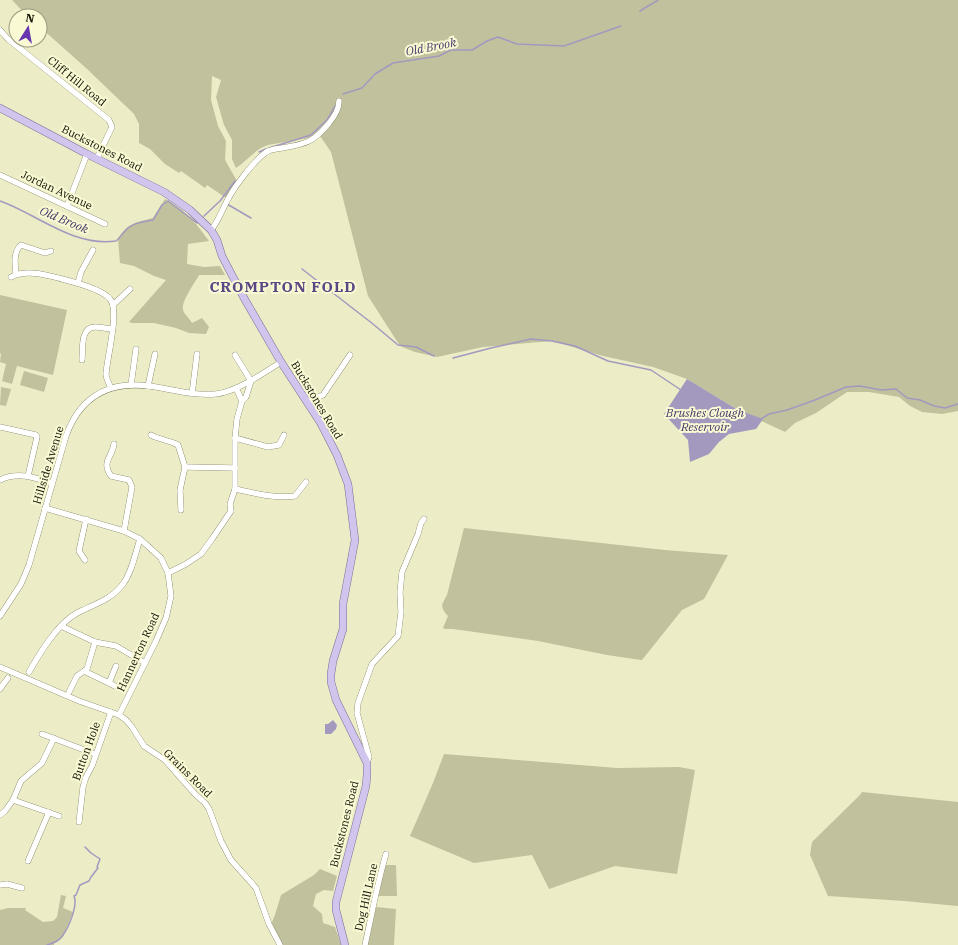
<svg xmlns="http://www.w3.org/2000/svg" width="958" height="945" font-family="'IBM Plex Serif',serif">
<rect width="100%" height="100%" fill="#ececc7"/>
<g fill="#c1c19d">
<path d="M12 0H958V411L942 414 922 412 910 406 899 397 869 392H847L816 413 795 423 785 432 738 410 687 379 653 367 603 356 552 341 483 347 437 357 415 352 400 346 368 296 331 152 320 136 268 145C255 149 247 161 236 168L232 159V140L224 125 216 97 221 80 212 76 211 100 218 126 226 141 225 160 237 181 226 198 207 185 205 188 181 171 179 173 165 164 150 149 139 143V124L134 114 86 68 40 27V16H27Z"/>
<path d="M165 199C187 212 194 220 209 241L188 244 187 264 204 267 220 266 225 275H199C195 283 181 301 183 310 184 314 190 319 192 323L202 318 209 327 206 334 189 333 176 328 154 323H132L129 322 166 280 154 276 134 266 120 263 118 238C130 222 134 223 153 218Z"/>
<polygon points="0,295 67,310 53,375 17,366 12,384 2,381 6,364 0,362 1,354 0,353"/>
<polygon points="24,371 48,378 44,392 20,385"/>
<polygon points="1,387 11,389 6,406 0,405"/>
<path d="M464 528 665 550 728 555 704 599 682 610 642 660H641L607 655 538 641 453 629H445L443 628 448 616C440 607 441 606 447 595Z"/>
<polygon points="444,754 617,768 679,767 695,770 677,874 615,866 549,889 532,855 474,863 410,836 433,783"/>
<polygon points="862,792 958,802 958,906 904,901 828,896 810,855 812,842 860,795"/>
<polygon points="386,865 396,865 397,896 377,896 382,875"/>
<polygon points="320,869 337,876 333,891 324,890 316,894 313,906 322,914 323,923 335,927 341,945 283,945 274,929 272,922 275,915 281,895 314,875"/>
<polygon points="61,895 66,896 63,908 73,912 63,937 54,943 54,945 0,945 0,910 8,908 26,908 25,910 43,922 53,921 57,917"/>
<polygon points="376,907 396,909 394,945 367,945 374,917"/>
</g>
<g fill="#a399bf">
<polygon points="687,379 738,410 763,419 756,429 729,434 719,442 709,454 690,462 688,440 664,414"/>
<polygon points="333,720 337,725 336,729 331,734 325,734 325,724 328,724"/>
</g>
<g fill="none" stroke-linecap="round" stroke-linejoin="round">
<g stroke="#a399bf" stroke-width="1.5">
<polyline points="640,11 658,0"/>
<polyline points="343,94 362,88 375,74 393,63 439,56 451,50 472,50 487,41 498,37 517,44 564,46 621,26"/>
<polyline points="269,148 311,135 327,120 335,106"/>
<polyline points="259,152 266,149"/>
<path d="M0 201C39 215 73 247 116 241 120 238 122 234 125 231 132 223 143 222 153 220L162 205 168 201 197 223"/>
<polyline points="227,204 251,218"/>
<polyline points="204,216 220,201 235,181"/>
<polyline points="302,269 373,324 398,345 416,347 434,356"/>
<polyline points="453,358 491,348 531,339 552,341 575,346 608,361 651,370 681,390"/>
<polyline points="761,419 769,414 787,410 815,400 846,387 860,386 881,390 896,389 907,398 920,400 934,406 945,408 958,404"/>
<path d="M47 945C53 943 60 941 63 935 69 927 78 905 74 896L76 895 80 885 89 881 91 877 98 868 97 867 100 859 91 853 85 847"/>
</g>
<g stroke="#6c6b4a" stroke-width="6">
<g id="minor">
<polyline points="0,30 8,39 109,120 112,127 97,158"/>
<polyline points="0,175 105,224"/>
<polyline points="67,206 87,154"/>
<path d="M211 230C218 222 222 210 227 201 234 187 253 162 265 153 270 149 276 149 282 148 306 144 314 142 329 123 334 117 339 110 339 101"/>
<path d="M16 274C15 265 13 252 21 245L45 253 51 251"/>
<path d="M11 277C27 269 46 275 62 279 74 282 102 289 110 299 120 310 107 357 106 374 106 378 109 384 111 388"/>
<polyline points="78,283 81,272 93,250"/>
<polyline points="113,305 130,289"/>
<path d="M82 360C83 350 80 327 95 327 101 327 107 329 112 329"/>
<polyline points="131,385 136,349"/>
<polyline points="148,386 155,354"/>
<polyline points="236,388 242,401"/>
<polyline points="192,394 197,354"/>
<polyline points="307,402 323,395 350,355"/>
<polyline points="0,427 36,435 37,437 28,476"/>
<polyline points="151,435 155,437 174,443 178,445 185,467 180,490 181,510"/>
<polyline points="235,438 268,447 279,445 284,435"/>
<path d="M114 444C112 458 101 461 111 476L129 480 132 487 124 531"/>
<polyline points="185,467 235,468"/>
<path d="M0 480C17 471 36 478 52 483"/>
<path d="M235 489C254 493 275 499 295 496L306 482"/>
<polyline points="45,508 124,531 140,539 161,558 168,573 171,596 166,618 156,641 119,715"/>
<polyline points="85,560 79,551 86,519"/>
<polyline points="168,573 186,564 201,554 212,539 231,511 230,504 235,489 235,438 237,419 242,401 246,397 251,381 235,355"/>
<path d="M0 616 21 584 29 565 66 436C80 397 108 381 149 386 171 389 193 396 216 394 236 392 264 373 281 362"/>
<polyline points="61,626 95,642 116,646 145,663"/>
<polyline points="0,667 79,701 119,715 126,720 132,727 144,746 165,760 194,793 205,803 209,809 221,841 231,860 256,888 269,924 280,945"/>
<polyline points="84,671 109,683 116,666"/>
<path d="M29 672C40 653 57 624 77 613 94 604 110 601 123 584 132 572 135 554 140 539"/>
<polyline points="109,683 117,687"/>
<polyline points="0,689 8,678"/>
<polyline points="69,692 77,676 87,669 95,642"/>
<polyline points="42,734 95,754"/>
<polyline points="367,763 369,757 357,713 358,703 372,664 398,636 401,612 400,592 402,572 418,534 421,523 424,519"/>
<polyline points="13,800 59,816"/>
<polyline points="0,815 5,811 13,800 21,781 42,763 54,738"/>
<polyline points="79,822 83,787 86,777 92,766 111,712"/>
<polyline points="28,861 49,812"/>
<polyline points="0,885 7,884 22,888"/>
<path d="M365 945C372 914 377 884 386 854"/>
</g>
</g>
<g stroke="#7a6d94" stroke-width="8">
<polyline id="major" points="0,108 87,154 164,192 190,210 211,230 217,240 222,256 244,298 281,362 320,422 337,455 348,484 355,540 343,604 343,629 333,661 331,674 331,682 336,700 367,763 367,775 366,786 336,902 336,910 345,945"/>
</g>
<use href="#minor" stroke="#fff" stroke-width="5.5"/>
<use href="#major" stroke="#d1c5ee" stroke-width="7"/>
</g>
<g text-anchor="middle" stroke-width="4" stroke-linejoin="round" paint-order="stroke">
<g font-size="11" fill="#101004" stroke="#f9f9d4">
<text transform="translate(77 81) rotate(39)" y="4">Cliff Hill Road</text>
<text transform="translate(102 148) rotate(27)" y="4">Buckstones Road</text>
<text transform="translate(57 190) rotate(25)" y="4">Jordan Avenue</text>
<text transform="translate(317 400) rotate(59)" y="4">Buckstones Road</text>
<text transform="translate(48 465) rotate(-73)" y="4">Hillside Avenue</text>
<text transform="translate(138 652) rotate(-65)" y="4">Hannerton Road</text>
<text transform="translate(86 751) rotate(-70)" y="4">Button Hole</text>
<text transform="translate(188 773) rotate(45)" y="4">Grains Road</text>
<text transform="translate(344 824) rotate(-76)" y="4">Buckstones Road</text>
<text transform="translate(366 897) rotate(-77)" y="4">Dog Hill Lane</text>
</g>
<g font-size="12" font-style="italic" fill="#463468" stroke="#f9f9d4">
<text transform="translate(431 47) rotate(-11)" y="4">Old Brook</text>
<text transform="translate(64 220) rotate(23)" y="4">Old Brook</text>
<text x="705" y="417">Brushes Clough<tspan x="705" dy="14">Reservoir</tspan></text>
</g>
<g font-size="15" font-weight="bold" letter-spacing="1" fill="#5c4785" stroke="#f9f9d4">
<text x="283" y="292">CROMPTON FOLD</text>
</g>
</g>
<g transform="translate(28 28) rotate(11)"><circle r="19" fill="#f9f9d4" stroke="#9c9c81"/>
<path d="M0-3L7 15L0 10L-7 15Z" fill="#6736ae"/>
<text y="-6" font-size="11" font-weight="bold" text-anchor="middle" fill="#101004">N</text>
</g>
</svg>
